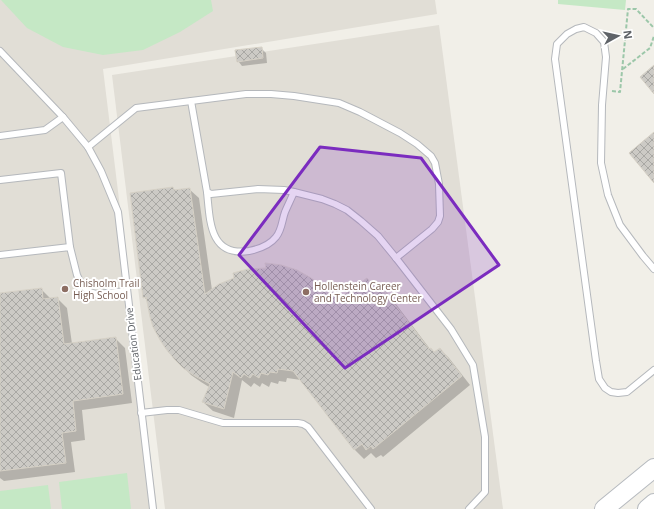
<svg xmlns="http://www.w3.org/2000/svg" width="654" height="509" font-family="'Open Sans',sans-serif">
<defs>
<pattern id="building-cross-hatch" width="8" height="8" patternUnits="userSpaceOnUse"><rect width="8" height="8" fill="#cccac5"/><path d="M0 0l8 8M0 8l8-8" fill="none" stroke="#a9a8a4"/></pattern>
</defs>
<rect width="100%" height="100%" fill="#f1efe8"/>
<g fill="#e1ded6">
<polygon points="0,0 435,0 437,14 103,69 157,509 0,509"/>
<polygon points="439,25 503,509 165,509 112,75"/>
</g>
<g fill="#c5e8c5">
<polygon points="1,0 211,0 213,11 180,32 143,50 103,55 63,47 27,28"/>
<polygon points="558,0 626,0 625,10 558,4"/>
<polygon points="127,473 131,509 62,509 59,482"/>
<polygon points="48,485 51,509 0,509 0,491"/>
</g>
<g fill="#0003">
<polygon points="261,48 266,53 267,63 242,66 238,61"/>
<polygon points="173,188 176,191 189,189 199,198 212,290 323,289 335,291 342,298 367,280 375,288 379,285 389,295 430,349 435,353 440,349 449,358 470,385 383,457 381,455 376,458 371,453 364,459 355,450 301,380 287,378 286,382 279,381 278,384 271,382 269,387 262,383 260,387 254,383 251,387 242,380 234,418 213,411 203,402 209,387 201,382 191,375 171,354 147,300 144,297"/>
<polygon points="41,289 51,299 57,298 67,308 72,344 115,338 125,348 132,403 82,410 85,440 71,442 75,472 4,481 0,478 0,294"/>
</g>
<g fill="url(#building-cross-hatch)" stroke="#d6d1c6">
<polygon points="262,47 263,58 237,62 235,50"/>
<polygon points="654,65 654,94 640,77"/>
<polygon points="654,132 654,183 629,153"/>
<polygon points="173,187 174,190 190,188 205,294 219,284 234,278 233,273 248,269 266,268 265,263 281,265 297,270 311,278 323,287 328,283 336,290 341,297 367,278 374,288 379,284 429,349 431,348 434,352 440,348 462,376 373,449 371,446 366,450 362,444 354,450 293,371 278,369 277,373 270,372 268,375 261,373 259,378 253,374 250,378 244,374 241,378 233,372 224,409 202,402 210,384 195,376 183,368 175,360 166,349 160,340 153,327 150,317 146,297 143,298 130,193"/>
<polygon points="42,288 43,299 58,297 64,344 116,337 123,394 73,401 76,431 62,433 66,463 0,471 0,293"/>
</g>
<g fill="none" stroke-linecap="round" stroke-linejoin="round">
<g stroke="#b5b8bc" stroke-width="8">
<g id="lane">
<polyline points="0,51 63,117 88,147 101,171 118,212 153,509"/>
<polyline points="191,101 207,192 211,194 258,189 284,190 294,192 322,199 335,204 347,210 361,221 378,236 396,258 451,329 473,365 485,437 485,492 469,509"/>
<polyline points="0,136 45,130 63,117"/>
<polyline points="88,147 136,108 246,94 271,94 294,96 339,103 360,112 400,133 417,144 431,156 435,163 439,184 440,216 438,222 432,229 396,258"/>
<polyline points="0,180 61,173 70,247"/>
<path d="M207 192C210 220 209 257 249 251 259 249 269 246 276 237 282 230 282 220 285 212 288 205 291 199 294 192"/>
<polyline points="0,255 70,247 77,275 81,283 89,292 96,294 127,291"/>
<polyline points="654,269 643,256 620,225 608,195 601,163 602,105 606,57 604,42 596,33 584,27 576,29 567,34 557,44 555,59 596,361 599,379 605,388 611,392 618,393 627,392 654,370"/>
<polyline points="141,413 167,410 179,410 223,423 298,423 303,424 308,427 371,509"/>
</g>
</g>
<g stroke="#b6babf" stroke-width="20">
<g id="secondary">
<polyline points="604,509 654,468"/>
<polyline points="647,509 654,503"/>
</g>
</g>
<g stroke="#9cc7a9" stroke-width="2" stroke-dasharray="4 2" stroke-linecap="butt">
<polyline points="623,69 650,48 654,36"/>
<polyline points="612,91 620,92 628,9 636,9 654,28"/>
</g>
<use href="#lane" stroke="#fff" stroke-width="6"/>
<use href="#secondary" stroke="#fff" stroke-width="18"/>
</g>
<path fill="#7b2cbf" fill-opacity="0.2" stroke="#7b2cbf" stroke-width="3" stroke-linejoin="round" d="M320 147 421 158 499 265 345 368 239 255Z"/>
<g fill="#8d6e63" stroke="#fff" stroke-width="1.5">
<circle cx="65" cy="289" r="4"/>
<circle cx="306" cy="292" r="4"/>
</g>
<g text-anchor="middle" stroke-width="4" stroke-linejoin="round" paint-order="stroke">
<g font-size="10" fill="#785e54" stroke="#fff" text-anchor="start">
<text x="73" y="287">Chisholm Trail<tspan x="73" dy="12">High School</tspan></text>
<text x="314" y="290">Hollenstein Career<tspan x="314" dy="12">and Technology Center</tspan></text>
</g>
<g font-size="10" fill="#5f6368" stroke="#fff">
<text transform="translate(133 344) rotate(-97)" y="4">Education Drive</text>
</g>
</g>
<g transform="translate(618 36) rotate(82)" stroke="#ffffff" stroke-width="3" paint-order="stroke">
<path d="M0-3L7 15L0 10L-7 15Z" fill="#5f6368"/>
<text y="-6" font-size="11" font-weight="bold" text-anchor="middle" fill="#5f6368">N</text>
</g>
</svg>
